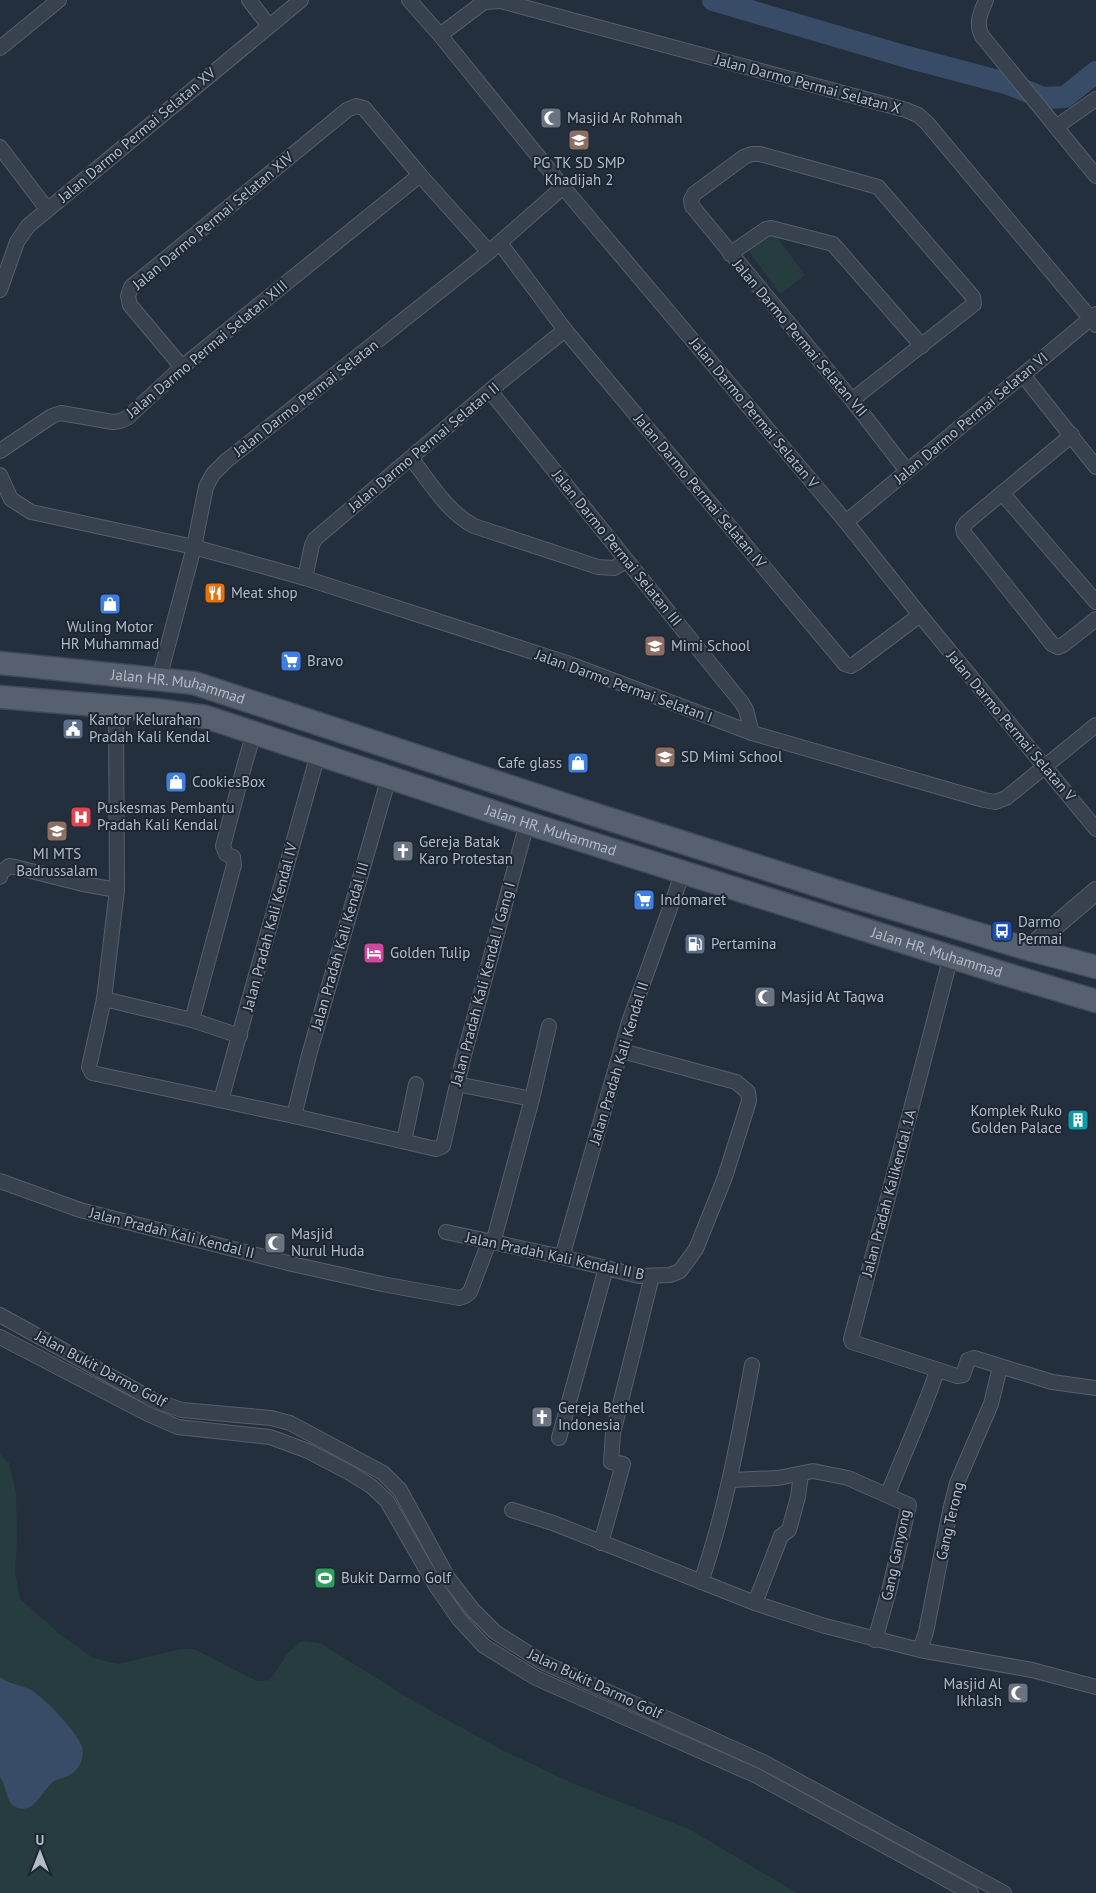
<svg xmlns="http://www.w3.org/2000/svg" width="1096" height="1893" font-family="'PT Sans',sans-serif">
<rect width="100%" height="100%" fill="#242f3e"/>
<g fill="#263c3f">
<polygon points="773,232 805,275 780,294 748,250"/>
<polygon points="0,1454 9,1463 16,1493 17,1540 15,1572 20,1599 61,1635 93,1658 118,1664 181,1649 194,1649 257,1681 270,1680 288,1653 302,1641 320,1643 415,1702 502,1750 572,1783 689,1829 797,1893 0,1893"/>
</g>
<path fill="#394c67" d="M0 1677C8 1684 21 1685 31 1690 44 1697 78 1733 82 1747 85 1759 79 1770 68 1776 64 1778 58 1779 54 1781 41 1791 33 1819 12 1805 7 1801 6 1785 0 1777Z"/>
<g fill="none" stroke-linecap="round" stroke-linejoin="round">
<polyline stroke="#394c67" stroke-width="22" points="713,0 907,57 1009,84 1043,98 1065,97 1096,72"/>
<g stroke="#565f6c" stroke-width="16">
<g id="minor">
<polyline points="249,0 269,26"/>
<polyline points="409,0 440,35 563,187 846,522 920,615 1096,829"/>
<path d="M986 0C981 12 975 23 982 36L1096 176"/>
<polyline points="440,35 484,2 501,1 906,110 918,115 927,123 1096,325"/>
<polyline points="0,48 59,0"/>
<polyline points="1056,127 1096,99"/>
<polyline points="0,147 47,209"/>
<polyline points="500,243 565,330 845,664 851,666 856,663 920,615"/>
<polyline points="730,254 766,229 771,228 833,244 922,346"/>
<polyline points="0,290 17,242 28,226 301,0"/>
<polyline points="182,367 130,305 128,296 131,287 347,110 356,106 364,108 420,175 489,252"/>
<polyline points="1023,375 1096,467"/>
<polyline points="490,391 742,703 746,710 752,733"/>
<polyline points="852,400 974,304 973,297 878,187 760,154 752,154 744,157 694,194 691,200 692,206 852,400 907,471"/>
<polyline points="1072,435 966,523 963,528 964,533 1052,644 1058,647 1063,645 1096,619"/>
<polyline points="0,451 52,416 61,413 113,422 120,421 127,418 182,367 420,175"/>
<path d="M411 458C429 481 447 512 474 526L598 567 614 568 626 561"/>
<polyline points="0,475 11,499 31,512 194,547 305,578 567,663 752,733 984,800 995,802 1006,798 1096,725"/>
<polyline points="1002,493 1096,602"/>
<polyline points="846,522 1096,314"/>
<polyline points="305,578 312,545 315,539 494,387 565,330"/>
<polyline points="159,679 194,547 206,487 213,474 226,461 489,252 563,187"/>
<polyline points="116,707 117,890 104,999 89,1067 92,1073 294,1116 436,1149 443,1146 463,1059 527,823"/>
<polyline points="0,877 1,873 9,866 15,867 83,884 117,890"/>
<polyline points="951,956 851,1339 852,1342 957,1376 963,1375 968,1360 974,1358 1052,1382 1096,1388"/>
<polyline points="104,999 192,1020 240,1036"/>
<polyline points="192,1020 234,865 233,857 226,854 223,846 245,763 254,733"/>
<polyline points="457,1084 532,1099"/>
<polyline points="221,1100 318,754"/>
<polyline points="294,1116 309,1055 389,777"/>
<polyline points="404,1141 416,1084"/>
<polyline points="0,1181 80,1210 292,1264 382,1284 459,1298 465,1296 470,1292 489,1242"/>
<polyline points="446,1232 562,1257 639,1276 670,1275 680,1271 696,1249 725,1177 749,1101 748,1092 736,1082 622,1051"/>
<polyline points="493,1243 532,1099 549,1026"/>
<polyline points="562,1257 629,1022 683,872"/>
<polyline points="0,1315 155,1401 182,1410 271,1418 290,1423 383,1473 400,1490 448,1578 473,1610 495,1632 542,1662 763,1762 1004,1893"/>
<polyline points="0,1337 148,1414 178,1427 270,1437 308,1451 350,1473 371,1486 387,1501 436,1586 459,1619 484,1646 536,1678 757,1776 971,1893"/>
<polyline points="559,1438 606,1268"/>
<polyline points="731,1480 778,1478 813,1471 848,1478 909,1505 890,1587 875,1640"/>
<path d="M888 1494C904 1453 923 1413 937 1371"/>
<polyline points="512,1510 553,1523 755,1603 825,1626 920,1650 1032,1670 1096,1687"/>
<polyline points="601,1543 623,1464 611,1462 613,1433 652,1276"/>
<path d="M701 1582C726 1509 738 1440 752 1365"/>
<polyline points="755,1603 781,1536 789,1530 798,1497 801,1474"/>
<polyline points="920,1650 926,1632 950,1511 957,1483 991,1404 1000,1367"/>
</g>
</g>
<g stroke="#565f6c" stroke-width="20">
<polyline id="tertiary" points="1028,949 1096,891"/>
</g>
<g stroke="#414a57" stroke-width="25">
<g id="primary">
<path id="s1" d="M0 663 194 683 590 813 842 893 1028 949 1096 967"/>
<path id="s2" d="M0 697 156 710 206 717 527 823 1002 973 1096 1001"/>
</g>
</g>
<use href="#minor" stroke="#38414e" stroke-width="14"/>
<use href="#tertiary" stroke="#38414e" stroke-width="18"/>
<use href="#primary" stroke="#56606e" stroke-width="22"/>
</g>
<defs>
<g id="mosque-square" transform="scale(1.125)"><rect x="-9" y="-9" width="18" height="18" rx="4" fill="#6b7280" stroke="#1d2633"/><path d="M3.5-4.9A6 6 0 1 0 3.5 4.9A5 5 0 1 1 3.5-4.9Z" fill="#fff"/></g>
<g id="school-square" transform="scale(1.125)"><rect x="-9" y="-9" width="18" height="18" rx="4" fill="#8d6e63" stroke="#1d2633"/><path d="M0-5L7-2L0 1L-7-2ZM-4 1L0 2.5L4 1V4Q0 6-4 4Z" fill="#fff"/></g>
<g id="restaurant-square" transform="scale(1.125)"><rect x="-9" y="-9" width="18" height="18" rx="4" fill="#e8710a" stroke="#1d2633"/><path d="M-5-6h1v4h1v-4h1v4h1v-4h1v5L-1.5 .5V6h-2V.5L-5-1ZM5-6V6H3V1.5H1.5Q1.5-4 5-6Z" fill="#fff"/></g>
<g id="shop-square" transform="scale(1.125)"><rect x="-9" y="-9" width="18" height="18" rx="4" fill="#3f7fe0" stroke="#1d2633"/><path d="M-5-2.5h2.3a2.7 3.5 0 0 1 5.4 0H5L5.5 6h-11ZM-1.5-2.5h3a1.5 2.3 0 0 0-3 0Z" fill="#fff"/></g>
<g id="supermarket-square" transform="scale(1.125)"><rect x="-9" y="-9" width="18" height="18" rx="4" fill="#3f7fe0" stroke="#1d2633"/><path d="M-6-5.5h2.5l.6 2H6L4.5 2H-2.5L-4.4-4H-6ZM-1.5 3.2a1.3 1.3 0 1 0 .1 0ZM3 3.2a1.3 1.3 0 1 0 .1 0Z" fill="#fff"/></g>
<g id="civic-square" transform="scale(1.125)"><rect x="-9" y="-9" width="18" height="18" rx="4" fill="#5c6f8a" stroke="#1d2633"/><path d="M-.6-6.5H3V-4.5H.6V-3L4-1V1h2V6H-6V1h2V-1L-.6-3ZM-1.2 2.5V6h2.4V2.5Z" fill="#fff"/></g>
<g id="hospital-square" transform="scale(1.125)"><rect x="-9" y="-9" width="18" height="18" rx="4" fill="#e0444e" stroke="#1d2633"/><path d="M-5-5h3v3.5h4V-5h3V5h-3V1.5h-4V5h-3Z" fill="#fff"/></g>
<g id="church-square" transform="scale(1.125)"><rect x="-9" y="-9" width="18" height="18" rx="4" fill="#6b7280" stroke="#1d2633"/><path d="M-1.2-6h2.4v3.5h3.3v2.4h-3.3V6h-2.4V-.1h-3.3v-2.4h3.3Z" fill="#fff"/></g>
<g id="bus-square" transform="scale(1.125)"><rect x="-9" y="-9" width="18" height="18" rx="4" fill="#1a4fb4" stroke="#1d2633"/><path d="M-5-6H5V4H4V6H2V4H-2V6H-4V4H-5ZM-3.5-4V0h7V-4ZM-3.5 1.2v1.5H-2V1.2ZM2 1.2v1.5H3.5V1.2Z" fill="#fff"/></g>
<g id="fuel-square" transform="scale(1.125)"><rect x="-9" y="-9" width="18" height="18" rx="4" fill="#5c6f8a" stroke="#1d2633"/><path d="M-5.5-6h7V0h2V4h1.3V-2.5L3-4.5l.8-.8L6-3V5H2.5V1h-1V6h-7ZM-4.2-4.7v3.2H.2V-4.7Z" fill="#fff"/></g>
<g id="hotel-square" transform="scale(1.125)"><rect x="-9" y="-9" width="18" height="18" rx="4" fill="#d1479c" stroke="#1d2633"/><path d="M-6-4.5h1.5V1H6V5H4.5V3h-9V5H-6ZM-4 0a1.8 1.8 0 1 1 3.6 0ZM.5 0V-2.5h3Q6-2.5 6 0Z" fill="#fff"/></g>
<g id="building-square" transform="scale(1.125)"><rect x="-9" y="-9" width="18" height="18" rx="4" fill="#0f9aa8" stroke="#1d2633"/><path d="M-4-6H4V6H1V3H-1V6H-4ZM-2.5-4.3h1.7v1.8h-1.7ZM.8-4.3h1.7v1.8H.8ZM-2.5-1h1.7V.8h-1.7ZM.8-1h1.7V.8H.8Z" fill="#fff"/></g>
<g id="stadium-square" transform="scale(1.125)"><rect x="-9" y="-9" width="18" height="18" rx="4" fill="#2e9e5b" stroke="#1d2633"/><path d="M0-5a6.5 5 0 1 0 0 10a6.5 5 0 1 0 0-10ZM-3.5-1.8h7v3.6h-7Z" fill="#fff"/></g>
</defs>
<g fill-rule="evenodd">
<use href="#mosque-square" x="551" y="118"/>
<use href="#school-square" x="579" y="140"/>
<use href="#restaurant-square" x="215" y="593"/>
<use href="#shop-square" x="110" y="604"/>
<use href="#school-square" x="655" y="646"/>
<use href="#supermarket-square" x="291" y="661"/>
<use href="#civic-square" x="73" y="729"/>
<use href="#school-square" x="665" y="757"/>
<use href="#shop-square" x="578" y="763"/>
<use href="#shop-square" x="176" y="782"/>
<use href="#hospital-square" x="81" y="817"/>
<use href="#school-square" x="57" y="831"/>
<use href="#church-square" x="403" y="851"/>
<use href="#supermarket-square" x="644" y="900"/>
<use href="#bus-square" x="1002" y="931"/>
<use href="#fuel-square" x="695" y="944"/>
<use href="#hotel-square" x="374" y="953"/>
<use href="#mosque-square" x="765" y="997"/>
<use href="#building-square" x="1078" y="1120"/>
<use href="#mosque-square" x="275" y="1243"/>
<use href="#church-square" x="542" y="1417"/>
<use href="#stadium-square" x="325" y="1578"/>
<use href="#mosque-square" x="1018" y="1693"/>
</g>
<g text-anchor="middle" stroke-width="4" stroke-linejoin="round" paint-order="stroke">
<g font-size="15" fill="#b4bcc9" stroke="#1d2633">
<text transform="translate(808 84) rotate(15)" y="5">Jalan Darmo Permai Selatan X</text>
<text transform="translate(137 135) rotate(-40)" y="5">Jalan Darmo Permai Selatan XV</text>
<text transform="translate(213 221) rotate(-40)" y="5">Jalan Darmo Permai Selatan XIV</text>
<text transform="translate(800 338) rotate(50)" y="5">Jalan Darmo Permai Selatan VII</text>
<text transform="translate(207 349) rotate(-40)" y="5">Jalan Darmo Permai Selatan XIII</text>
<text transform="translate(306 398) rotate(-38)" y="5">Jalan Darmo Permai Selatan</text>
<text transform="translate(754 413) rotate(50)" y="5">Jalan Darmo Permai Selatan V</text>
<text transform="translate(971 418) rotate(-40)" y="5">Jalan Darmo Permai Selatan VI</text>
<text transform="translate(424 447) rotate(-40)" y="5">Jalan Darmo Permai Selatan II</text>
<text transform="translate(700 491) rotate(50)" y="5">Jalan Darmo Permai Selatan IV</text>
<text transform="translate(617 548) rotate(51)" y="5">Jalan Darmo Permai Selatan III</text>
<text transform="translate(624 686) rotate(20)" y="5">Jalan Darmo Permai Selatan I</text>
<text dy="5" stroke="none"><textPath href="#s1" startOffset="180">Jalan HR. Muhammad</textPath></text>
<text transform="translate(1011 726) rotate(50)" y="5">Jalan Darmo Permai Selatan V</text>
<text dy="5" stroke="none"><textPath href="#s2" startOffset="570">Jalan HR. Muhammad</textPath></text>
<text transform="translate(270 927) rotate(-75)" y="5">Jalan Pradah Kali Kendal IV</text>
<text transform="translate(340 946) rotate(-74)" y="5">Jalan Pradah Kali Kendal III</text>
<text dy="5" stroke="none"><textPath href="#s2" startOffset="975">Jalan HR. Muhammad</textPath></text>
<text transform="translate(483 984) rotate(-75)" y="5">Jalan Pradah Kali Kendal I Gang I</text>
<text transform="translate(619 1063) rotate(-73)" y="5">Jalan Pradah Kali Kendal II</text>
<text transform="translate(889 1193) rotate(-75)" y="5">Jalan Pradah Kalikendal 1A</text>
<text transform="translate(172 1233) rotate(14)" y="5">Jalan Pradah Kali Kendal II</text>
<text transform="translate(555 1256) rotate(12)" y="5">Jalan Pradah Kali Kendal II B</text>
<text transform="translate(101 1369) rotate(28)" y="5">Jalan Bukit Darmo Golf</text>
<text transform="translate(950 1521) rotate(-77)" y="5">Gang Terong</text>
<text transform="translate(896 1555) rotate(-78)" y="5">Gang Ganyong</text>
<text transform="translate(595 1684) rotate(25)" y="5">Jalan Bukit Darmo Golf</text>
</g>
<g font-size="15" fill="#b4bcc9" stroke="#1d2633" text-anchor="start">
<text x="567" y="123">Masjid Ar Rohmah</text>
<text x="579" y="168" text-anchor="middle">PG TK SD SMP<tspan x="579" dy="17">Khadijah 2</tspan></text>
<text x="231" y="598">Meat shop</text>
<text x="110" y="632" text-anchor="middle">Wuling Motor<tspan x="110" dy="17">HR Muhammad</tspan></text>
<text x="671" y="651">Mimi School</text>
<text x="307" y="666">Bravo</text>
<text x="89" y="725">Kantor Kelurahan<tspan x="89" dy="17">Pradah Kali Kendal</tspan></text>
<text x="681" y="762">SD Mimi School</text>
<text x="562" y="768" text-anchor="end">Cafe glass</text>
<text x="192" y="787">CookiesBox</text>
<text x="97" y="813">Puskesmas Pembantu<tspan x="97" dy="17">Pradah Kali Kendal</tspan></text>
<text x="419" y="847">Gereja Batak<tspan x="419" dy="17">Karo Protestan</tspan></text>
<text x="57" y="859" text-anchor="middle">MI MTS<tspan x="57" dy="17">Badrussalam</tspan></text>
<text x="660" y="905">Indomaret</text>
<text x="1018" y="927">Darmo<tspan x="1018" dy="17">Permai</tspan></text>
<text x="711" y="949">Pertamina</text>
<text x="390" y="958">Golden Tulip</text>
<text x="781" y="1002">Masjid At Taqwa</text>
<text x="1062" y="1116" text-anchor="end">Komplek Ruko<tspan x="1062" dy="17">Golden Palace</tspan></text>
<text x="291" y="1239">Masjid<tspan x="291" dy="17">Nurul Huda</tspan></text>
<text x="558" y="1413">Gereja Bethel<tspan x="558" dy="17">Indonesia</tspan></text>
<text x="341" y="1583">Bukit Darmo Golf</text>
<text x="1002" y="1689" text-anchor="end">Masjid Al<tspan x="1002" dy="17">Ikhlash</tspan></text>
</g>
</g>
<g transform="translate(40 1853)" stroke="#1d2633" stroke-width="4" paint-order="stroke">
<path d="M0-4L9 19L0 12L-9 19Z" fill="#b4bcc9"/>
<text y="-8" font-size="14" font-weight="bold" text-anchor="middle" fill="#b4bcc9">U</text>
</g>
</svg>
